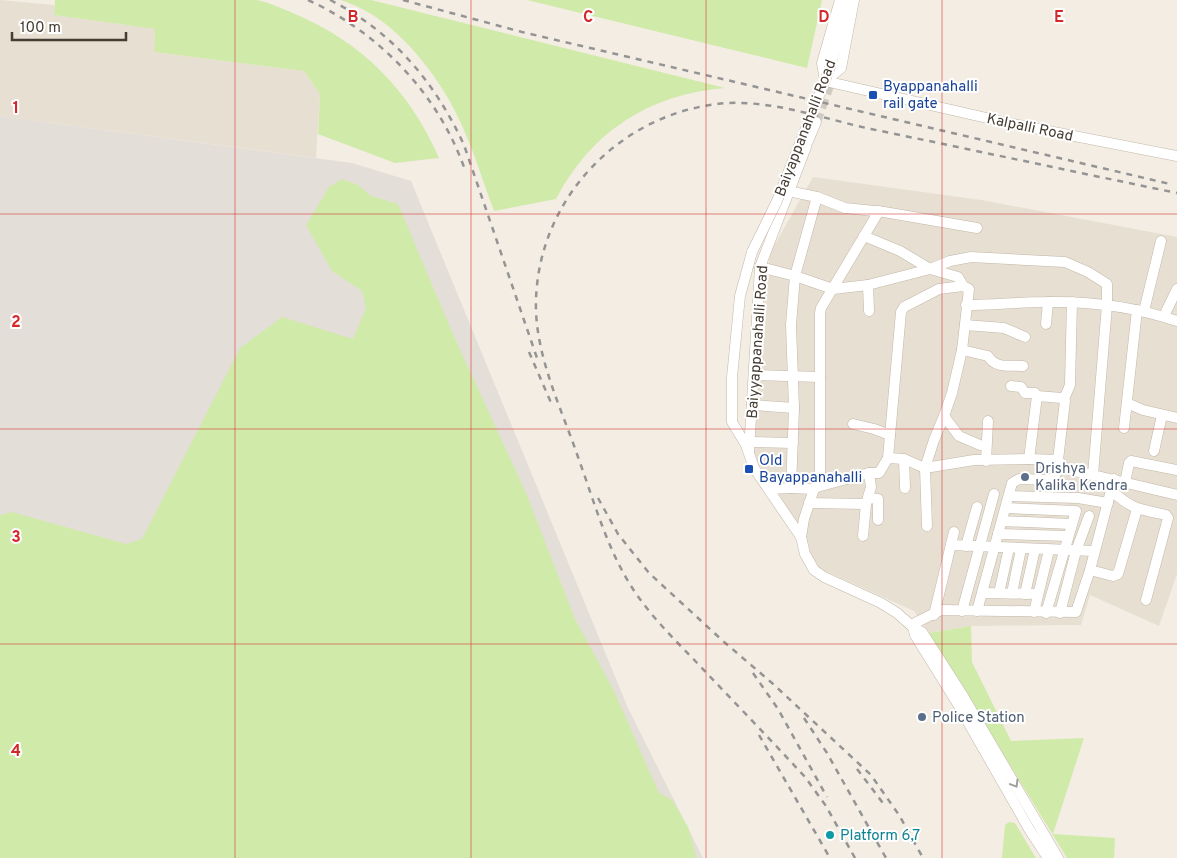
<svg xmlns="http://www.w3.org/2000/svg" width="1177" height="858" font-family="Overpass,sans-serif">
<rect width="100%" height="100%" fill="#f3ede3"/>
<g fill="#e7dfd1">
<polygon points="0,0 54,5 55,15 155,29 154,52 304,71 320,94 316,158 0,116"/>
<polygon points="813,177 981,200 1177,237 1177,574 1159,626 1090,595 1081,625 971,626 929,633 914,611 812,565 809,546 799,526 754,457 761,330 770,253"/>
</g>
<polygon fill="#e4ded8" points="0,116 352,163 411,181 628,708 703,858 176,858 0,843"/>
<g fill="#d0eaa9">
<path d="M55 0C100 0 146 0 191 0 212 0 235 0 256 0 269 2 283 9 295 14 362 42 410 91 439 158L395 163 318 134 320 94 304 71 154 52 155 29 54 15Z"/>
<path d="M341 0H371L725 88C649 94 591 132 556 199L494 211C482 179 472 145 457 115 439 77 400 27 362 9 355 5 348 3 341 0Z"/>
<polygon points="527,0 822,0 807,68"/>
<polygon points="342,179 358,185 371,196 398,204 452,332 526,493 575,619 613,689 659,793 672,800 688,827 696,855 695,858 0,858 0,515 12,512 126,544 142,539 240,348 282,317 353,339 366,308 362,291 332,271 306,225 329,187"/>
<polygon points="971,626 972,662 1011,741 1084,738 1053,834 1115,838 1114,858 1067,858 929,633"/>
<polygon points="1009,822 1015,823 1036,858 1002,858 1005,825"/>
</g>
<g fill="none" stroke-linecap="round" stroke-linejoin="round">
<polyline stroke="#d0cac0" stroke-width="10" stroke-dasharray="10 5" stroke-linecap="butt" points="816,122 831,80"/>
<g stroke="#c2b7a8" stroke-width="11">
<g id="minor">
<polyline points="831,65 847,0"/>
<polyline points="825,81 1013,124 1177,156"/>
<polyline points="825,81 841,68 854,0"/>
<polyline points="825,81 822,63 840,0"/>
<polyline points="808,141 816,122"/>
<polyline points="788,191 817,197 845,208 884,212 977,228"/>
<polyline points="817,197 795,276 833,289 868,285 930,269 950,261 971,257 1065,262 1088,272 1107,284 1107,305 1093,475 1177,495"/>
<polyline points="752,252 740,296 732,377 732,422 746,445 754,468 801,537 805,554 814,570 824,577 881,603 897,613 913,627 922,632 963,696 1058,858"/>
<polyline points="868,285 869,311"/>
<path d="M966 305C993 305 1020 302 1047 302 1091 301 1135 307 1177 321"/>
<polyline points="1144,311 1161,241"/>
<polyline points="1164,316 1177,289"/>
<polyline points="1046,324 1048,302"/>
<polyline points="965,325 1004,328 1025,337"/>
<path d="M962 350 988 356C995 369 1010 365 1023 366"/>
<polyline points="754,375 820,377"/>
<polyline points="1011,386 1021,387 1025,393 1035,393 1037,396"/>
<polyline points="1064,399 1070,385 1072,302"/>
<polyline points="1127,403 1143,410 1177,418"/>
<polyline points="752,405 794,408 791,325 795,276 760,267"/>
<polyline points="794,408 791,488 814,489"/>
<polyline points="944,416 959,436 980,445"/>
<polyline points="853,424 874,429 890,435"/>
<polyline points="1124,428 1137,310"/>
<polyline points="750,442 793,443"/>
<polyline points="749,451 760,267 806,147"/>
<polyline points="1154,451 1162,415"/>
<polyline points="888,458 901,312 904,307 939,289 963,286"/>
<polyline points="904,459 905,488"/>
<polyline points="1058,460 1029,459 1037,396 1062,398 1065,401 1058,460 1066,469 1093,475"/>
<polyline points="986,461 988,421"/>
<polyline points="1125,483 1129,463 1131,461 1177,470"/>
<polyline points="820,485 820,313 821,308 879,211"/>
<polyline points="769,489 791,488"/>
<path d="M1111 490C1130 508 1137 509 1162 514L1166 515 1168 518 1146 600"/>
<polyline points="1009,496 1078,498 1108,503"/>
<polyline points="868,498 878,499 878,520"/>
<polyline points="809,503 866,504"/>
<polyline points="1006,508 1076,511 1046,613"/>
<polyline points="1002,521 1071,524"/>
<polyline points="927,526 925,468 974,460 1029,459"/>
<polyline points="998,534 1068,536"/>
<polyline points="863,536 866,504 871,487 869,473"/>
<polyline points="801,537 804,519 814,489 817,487 869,473 879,473 888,458 904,459 925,468 934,440 944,416 952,393 962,350 969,289 963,286 958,277 930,269 900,251 864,236"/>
<polyline points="951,545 1094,551"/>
<polyline points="966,546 977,507"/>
<polyline points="1090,570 1113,576 1118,574 1137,509"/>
<polyline points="982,593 1038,594"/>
<polyline points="999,593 1009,548"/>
<polyline points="1012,593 1021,549"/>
<polyline points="1025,594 1035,549"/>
<polyline points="962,611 994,494"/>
<polyline points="977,611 1012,483 1019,479 1051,480 1062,466"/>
<polyline points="1034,612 1049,550"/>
<polyline points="1060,613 1076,551 1089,516"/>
<polyline points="934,615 954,532"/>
<polyline points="911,625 941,610 1076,612 1090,570 1114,479"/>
<polyline points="913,627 915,635 956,701 1029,829 1048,858"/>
</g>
</g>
<use href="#minor" stroke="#fff" stroke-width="10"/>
<g stroke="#949494" stroke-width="2.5" stroke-dasharray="6 6" stroke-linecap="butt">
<path d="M308 0C380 33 439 95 465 170"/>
<path d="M330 0C392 31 435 82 464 145L537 358"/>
<polyline points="403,0 522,32 1170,184"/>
<polyline points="529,352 552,405"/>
<polyline points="598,498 618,534 649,573 723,641 772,683 871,775 899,815 923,858"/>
<polyline points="753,673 778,709 827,797"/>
<polyline points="804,718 827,753 886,858"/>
<polyline points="759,735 830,858"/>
<polyline points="857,769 886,807"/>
<path d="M855 858 826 806 805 777C771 740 735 703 700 666 676 641 650 616 631 586 606 546 594 501 578 457 562 410 538 362 536 311 533 202 620 110 728 103 777 101 824 119 871 129 973 150 1075 172 1177 193"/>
</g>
<g stroke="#c2b7a8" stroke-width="11" stroke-linecap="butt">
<polyline id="minor-bridge" points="752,252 777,201 831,65"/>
</g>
<use href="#minor-bridge" stroke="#fff" stroke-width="10"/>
</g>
<defs><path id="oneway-chevron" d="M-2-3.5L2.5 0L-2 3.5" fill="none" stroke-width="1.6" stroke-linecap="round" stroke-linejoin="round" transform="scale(1.25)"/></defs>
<use stroke="#a29e99" href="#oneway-chevron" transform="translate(1015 784) rotate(59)"/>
<path fill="none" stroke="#d62828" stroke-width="1" stroke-opacity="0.55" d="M235 0V858M471 0V858M706 0V858M942 0V858M0 214H1177M0 429H1177M0 644H1177"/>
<g fill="#1a4fb4" stroke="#fff" stroke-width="2">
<rect x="868" y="90" width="10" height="10" rx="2.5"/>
<rect x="744" y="464" width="10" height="10" rx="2.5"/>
</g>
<g fill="#5c6f8a" stroke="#fff" stroke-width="2">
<circle cx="1025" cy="477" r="5"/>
<circle cx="922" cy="717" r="5"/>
</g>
<circle fill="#0f9aa8" stroke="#fff" stroke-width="2" cx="830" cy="835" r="5"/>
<g text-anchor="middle" stroke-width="4" stroke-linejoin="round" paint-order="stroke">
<g font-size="15" fill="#164399" stroke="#fff" text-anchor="start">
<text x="883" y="91">Byappanahalli<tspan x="883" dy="17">rail gate</tspan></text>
<text x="759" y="465">Old<tspan x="759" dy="17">Bayappanahalli</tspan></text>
</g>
<g font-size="15" fill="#453d33" stroke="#fff">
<text transform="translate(1030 127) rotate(12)" y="5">Kalpalli Road</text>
<text transform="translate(805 128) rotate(-69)" y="5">Baiyappanahalli Road</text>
<text transform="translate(757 342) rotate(-86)" y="5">Baiyyappanahalli Road</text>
</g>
<g font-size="15" fill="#4e5e75" stroke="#fff" text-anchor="start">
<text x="1035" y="473">Drishya<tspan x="1035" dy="17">Kalika Kendra</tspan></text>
<text x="932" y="722">Police Station</text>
</g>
<g font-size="15" fill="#0d838f" stroke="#fff" text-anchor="start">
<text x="840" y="840">Platform 6,7</text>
</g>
</g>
<g font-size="16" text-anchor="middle" font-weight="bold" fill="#d62828" stroke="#fff" stroke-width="4" stroke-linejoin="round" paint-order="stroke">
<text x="353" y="22">B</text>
<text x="588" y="22">C</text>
<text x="824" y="22">D</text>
<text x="1059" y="22">E</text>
<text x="16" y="113">1</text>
<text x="16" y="327">2</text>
<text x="16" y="542">3</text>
<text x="16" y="756">4</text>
</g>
<path d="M12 32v8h114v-8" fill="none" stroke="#453d33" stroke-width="2.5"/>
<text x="20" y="32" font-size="15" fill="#453d33" stroke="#ffffff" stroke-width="4" paint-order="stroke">100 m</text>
</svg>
